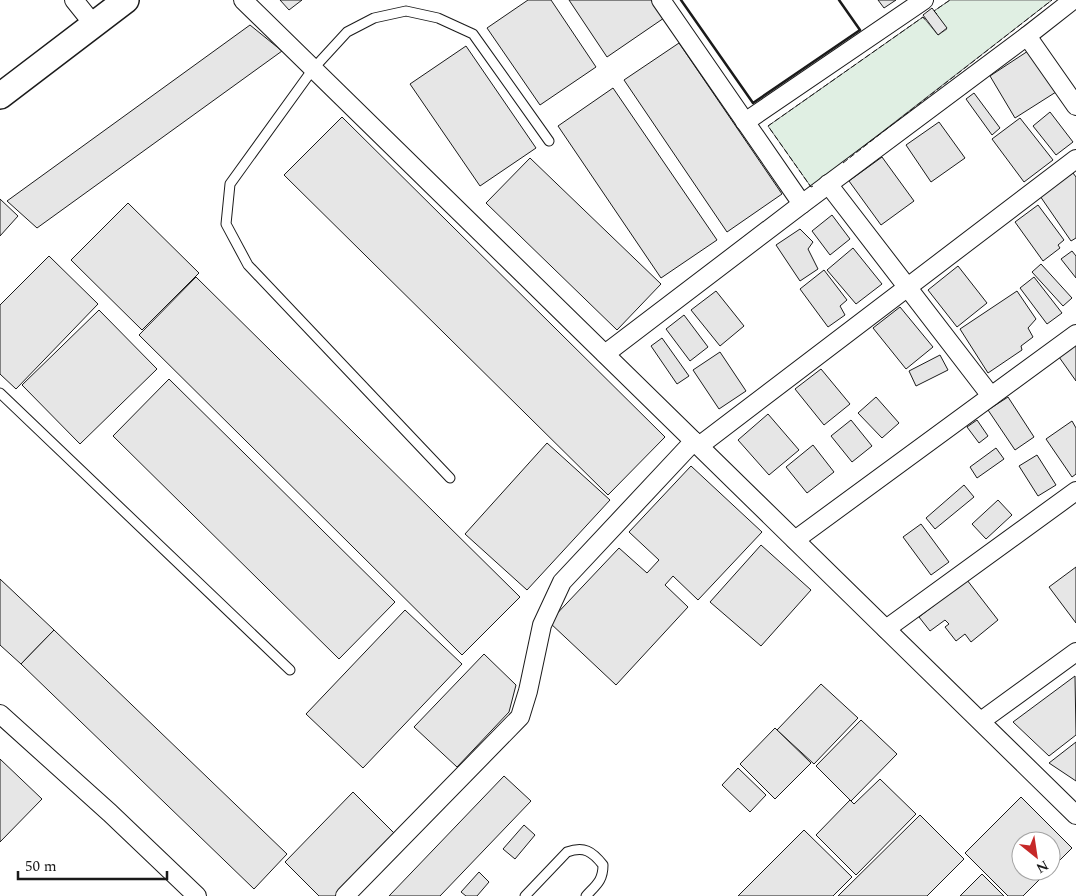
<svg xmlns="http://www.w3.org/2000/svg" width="1076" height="896" font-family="Spectral,serif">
<rect width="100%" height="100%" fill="#fff"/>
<polygon fill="#e0efe3" stroke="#6a6a6a" points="950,0 1052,0 811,187 768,126 923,17 938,35 947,29 934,11"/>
<g fill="#e6e6e6" stroke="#1a1a1a">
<polygon points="280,0 302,0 289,10"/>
<polygon points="528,0 551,0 596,67 540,105 487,28"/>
<polygon points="569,0 651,0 664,18 607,57"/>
<polygon points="878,0 896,0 884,8"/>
<polygon points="932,8 947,28 938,35 923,15"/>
<polygon points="250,25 282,51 37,228 7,201"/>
<polygon points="679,43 782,194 727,232 624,80"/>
<polygon points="466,46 536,148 480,186 410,84"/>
<polygon points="1028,51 1056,92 1015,118 990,76"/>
<polygon points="613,88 717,240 661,278 558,126"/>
<polygon points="974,93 1000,128 992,135 966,99"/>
<polygon points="1050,112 1073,142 1056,155 1033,126"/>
<polygon points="342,117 665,437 608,495 284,175"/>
<polygon points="1020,118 1053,160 1024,182 992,139"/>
<polygon points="939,122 965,158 931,182 906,145"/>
<polygon points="882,157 914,201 881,225 849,181"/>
<polygon points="530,158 661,284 617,330 486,203"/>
<polygon points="1073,173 1076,177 1076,238 1071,241 1040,196"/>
<polygon points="0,199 18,216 0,236"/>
<polygon points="128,203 199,273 142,330 71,260"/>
<polygon points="1038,205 1064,240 1058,245 1060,248 1043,261 1015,222"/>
<polygon points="832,215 850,239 830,255 812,231"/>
<polygon points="800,229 813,242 808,249 818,269 800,281 776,245"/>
<polygon points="853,248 882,284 856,304 827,270"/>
<polygon points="1072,251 1076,256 1076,278 1061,259"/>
<polygon points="49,256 98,304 16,389 0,374 0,305"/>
<polygon points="1041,264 1072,298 1063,306 1032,272"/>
<polygon points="958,266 987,303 957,327 928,290"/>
<polygon points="824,270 847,300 840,306 845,315 828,327 800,289"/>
<polygon points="196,277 520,597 462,655 139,335"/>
<polygon points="1034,277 1062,313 1047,324 1020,288"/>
<polygon points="716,291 744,326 720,346 691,310"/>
<polygon points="1017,291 1036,319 1028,328 1033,337 1021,346 1022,350 988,373 960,329"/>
<polygon points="900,307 933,347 906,369 873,328"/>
<polygon points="99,310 157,369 80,444 22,385"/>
<polygon points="684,315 708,347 690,361 666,329"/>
<polygon points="662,338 689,376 677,384 651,346"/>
<polygon points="1076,345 1076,381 1059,357"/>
<polygon points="720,352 746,391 719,409 693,370"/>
<polygon points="940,355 948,370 916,386 909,371"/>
<polygon points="821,369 850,404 824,425 795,389"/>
<polygon points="169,379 395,602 339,659 113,436"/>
<polygon points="876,397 899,423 882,438 858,413"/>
<polygon points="1008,397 1034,437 1015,450 988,410"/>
<polygon points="768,414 799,450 769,475 738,440"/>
<polygon points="851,420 872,446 852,462 831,436"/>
<polygon points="977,420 988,436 979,443 967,427"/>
<polygon points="1072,421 1076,428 1076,474 1072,477 1046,439"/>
<polygon points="547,443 610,500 527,590 465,534"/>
<polygon points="813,445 834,472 807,493 786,467"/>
<polygon points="996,448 1004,459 977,478 970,467"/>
<polygon points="1037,455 1056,485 1038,496 1019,466"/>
<polygon points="691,466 762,532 698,600 673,576 665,585 688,607 616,685 549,622 619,548 647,573 659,560 629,532"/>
<polygon points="964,485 974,497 935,529 926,518"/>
<polygon points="998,500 1012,515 986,539 972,524"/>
<polygon points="921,524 949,562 931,575 903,537"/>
<polygon points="761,545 811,590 761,646 710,602"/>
<polygon points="1076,567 1076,623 1049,587"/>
<polygon points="0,579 54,630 21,664 0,645"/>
<polygon points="967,580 998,620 971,642 965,634 956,641 945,627 949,624 945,620 930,631 919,617"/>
<polygon points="405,610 462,664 363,768 306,714"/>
<polygon points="54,630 287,854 254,889 21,664"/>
<polygon points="484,654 516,685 509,712 457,767 414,727"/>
<polygon points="1075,676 1076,735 1049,756 1013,722"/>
<polygon points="821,684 858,718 814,764 777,730"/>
<polygon points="861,720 897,754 851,801 816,766"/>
<polygon points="775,728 811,763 775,799 740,764"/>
<polygon points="1076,742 1076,781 1049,763"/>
<polygon points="0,759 42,799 0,842"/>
<polygon points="738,768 766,795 750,812 722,785"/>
<polygon points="504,776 531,801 440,896 389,896"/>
<polygon points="880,779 916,814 856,875 816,835 850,800 854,804"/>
<polygon points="353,792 396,835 335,896 319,896 285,862"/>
<polygon points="1021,797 1072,848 1051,869 1051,841 1021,841 1021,871 1048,871 1023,896 1008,896 965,853"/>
<polygon points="920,815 964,859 927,896 838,896"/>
<polygon points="524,825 535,835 515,859 503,849"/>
<polygon points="804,830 852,877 833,896 738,896"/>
<polygon points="479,872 489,882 477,896 466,896 461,892"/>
<polygon points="982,874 1004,896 960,896"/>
</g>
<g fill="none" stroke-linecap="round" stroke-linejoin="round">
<g stroke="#1a1a1a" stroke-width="11">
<g id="service">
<polyline points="0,393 290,670"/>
<polyline points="450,478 248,265 226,224 230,184 313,69 347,32 374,18 406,11 438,18 473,34 549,141"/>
<path d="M525 896 567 852C584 846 592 851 603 865 603 881 596 885 586 896"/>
</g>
</g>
<g stroke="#1a1a1a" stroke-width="20">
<g id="minor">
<polyline points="74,0 94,25"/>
<polyline points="243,0 1076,815"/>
<polyline points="661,0 802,204"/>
<polyline points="1027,36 1076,106"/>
<polyline points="745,122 924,0"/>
<polyline points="828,184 991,396"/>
<polyline points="605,354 802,204 1027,36 1073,0"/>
<polyline points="699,446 1076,159"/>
<polyline points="795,540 1076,334"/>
<polyline points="886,629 1076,491"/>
<polyline points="0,714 110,813 197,896"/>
<polyline points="981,721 1076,652"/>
<polyline points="345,896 520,717 528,691 542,625 562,582 694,441"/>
</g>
</g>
<g stroke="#1a1a1a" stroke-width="28">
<polyline id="secondary" points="0,96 126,0"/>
</g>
<use href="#service" stroke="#fff" stroke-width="9"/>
<use href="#minor" stroke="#fff" stroke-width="18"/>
<use href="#secondary" stroke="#fff" stroke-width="25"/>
<g stroke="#1a1a1a" stroke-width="1" stroke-dasharray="6 2.5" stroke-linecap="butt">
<polyline points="937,14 934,11 950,0"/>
<polyline points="843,163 1052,0"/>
<polyline points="813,186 811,187 768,126 923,17 926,21"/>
</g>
<polyline stroke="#1a1a1a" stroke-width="2.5" points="681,0 753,103 860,30 839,0"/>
</g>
<g transform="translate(1036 856) rotate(150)"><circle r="24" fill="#ffffff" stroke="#a3a3a3"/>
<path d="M0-4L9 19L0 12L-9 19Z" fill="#c62828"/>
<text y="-8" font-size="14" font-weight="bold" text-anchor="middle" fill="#1a1a1a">N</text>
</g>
<path d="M18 871v8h149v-8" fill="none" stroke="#1a1a1a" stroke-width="2.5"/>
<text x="25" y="871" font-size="15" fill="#1a1a1a" stroke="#ffffff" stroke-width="4" paint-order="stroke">50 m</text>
</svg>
